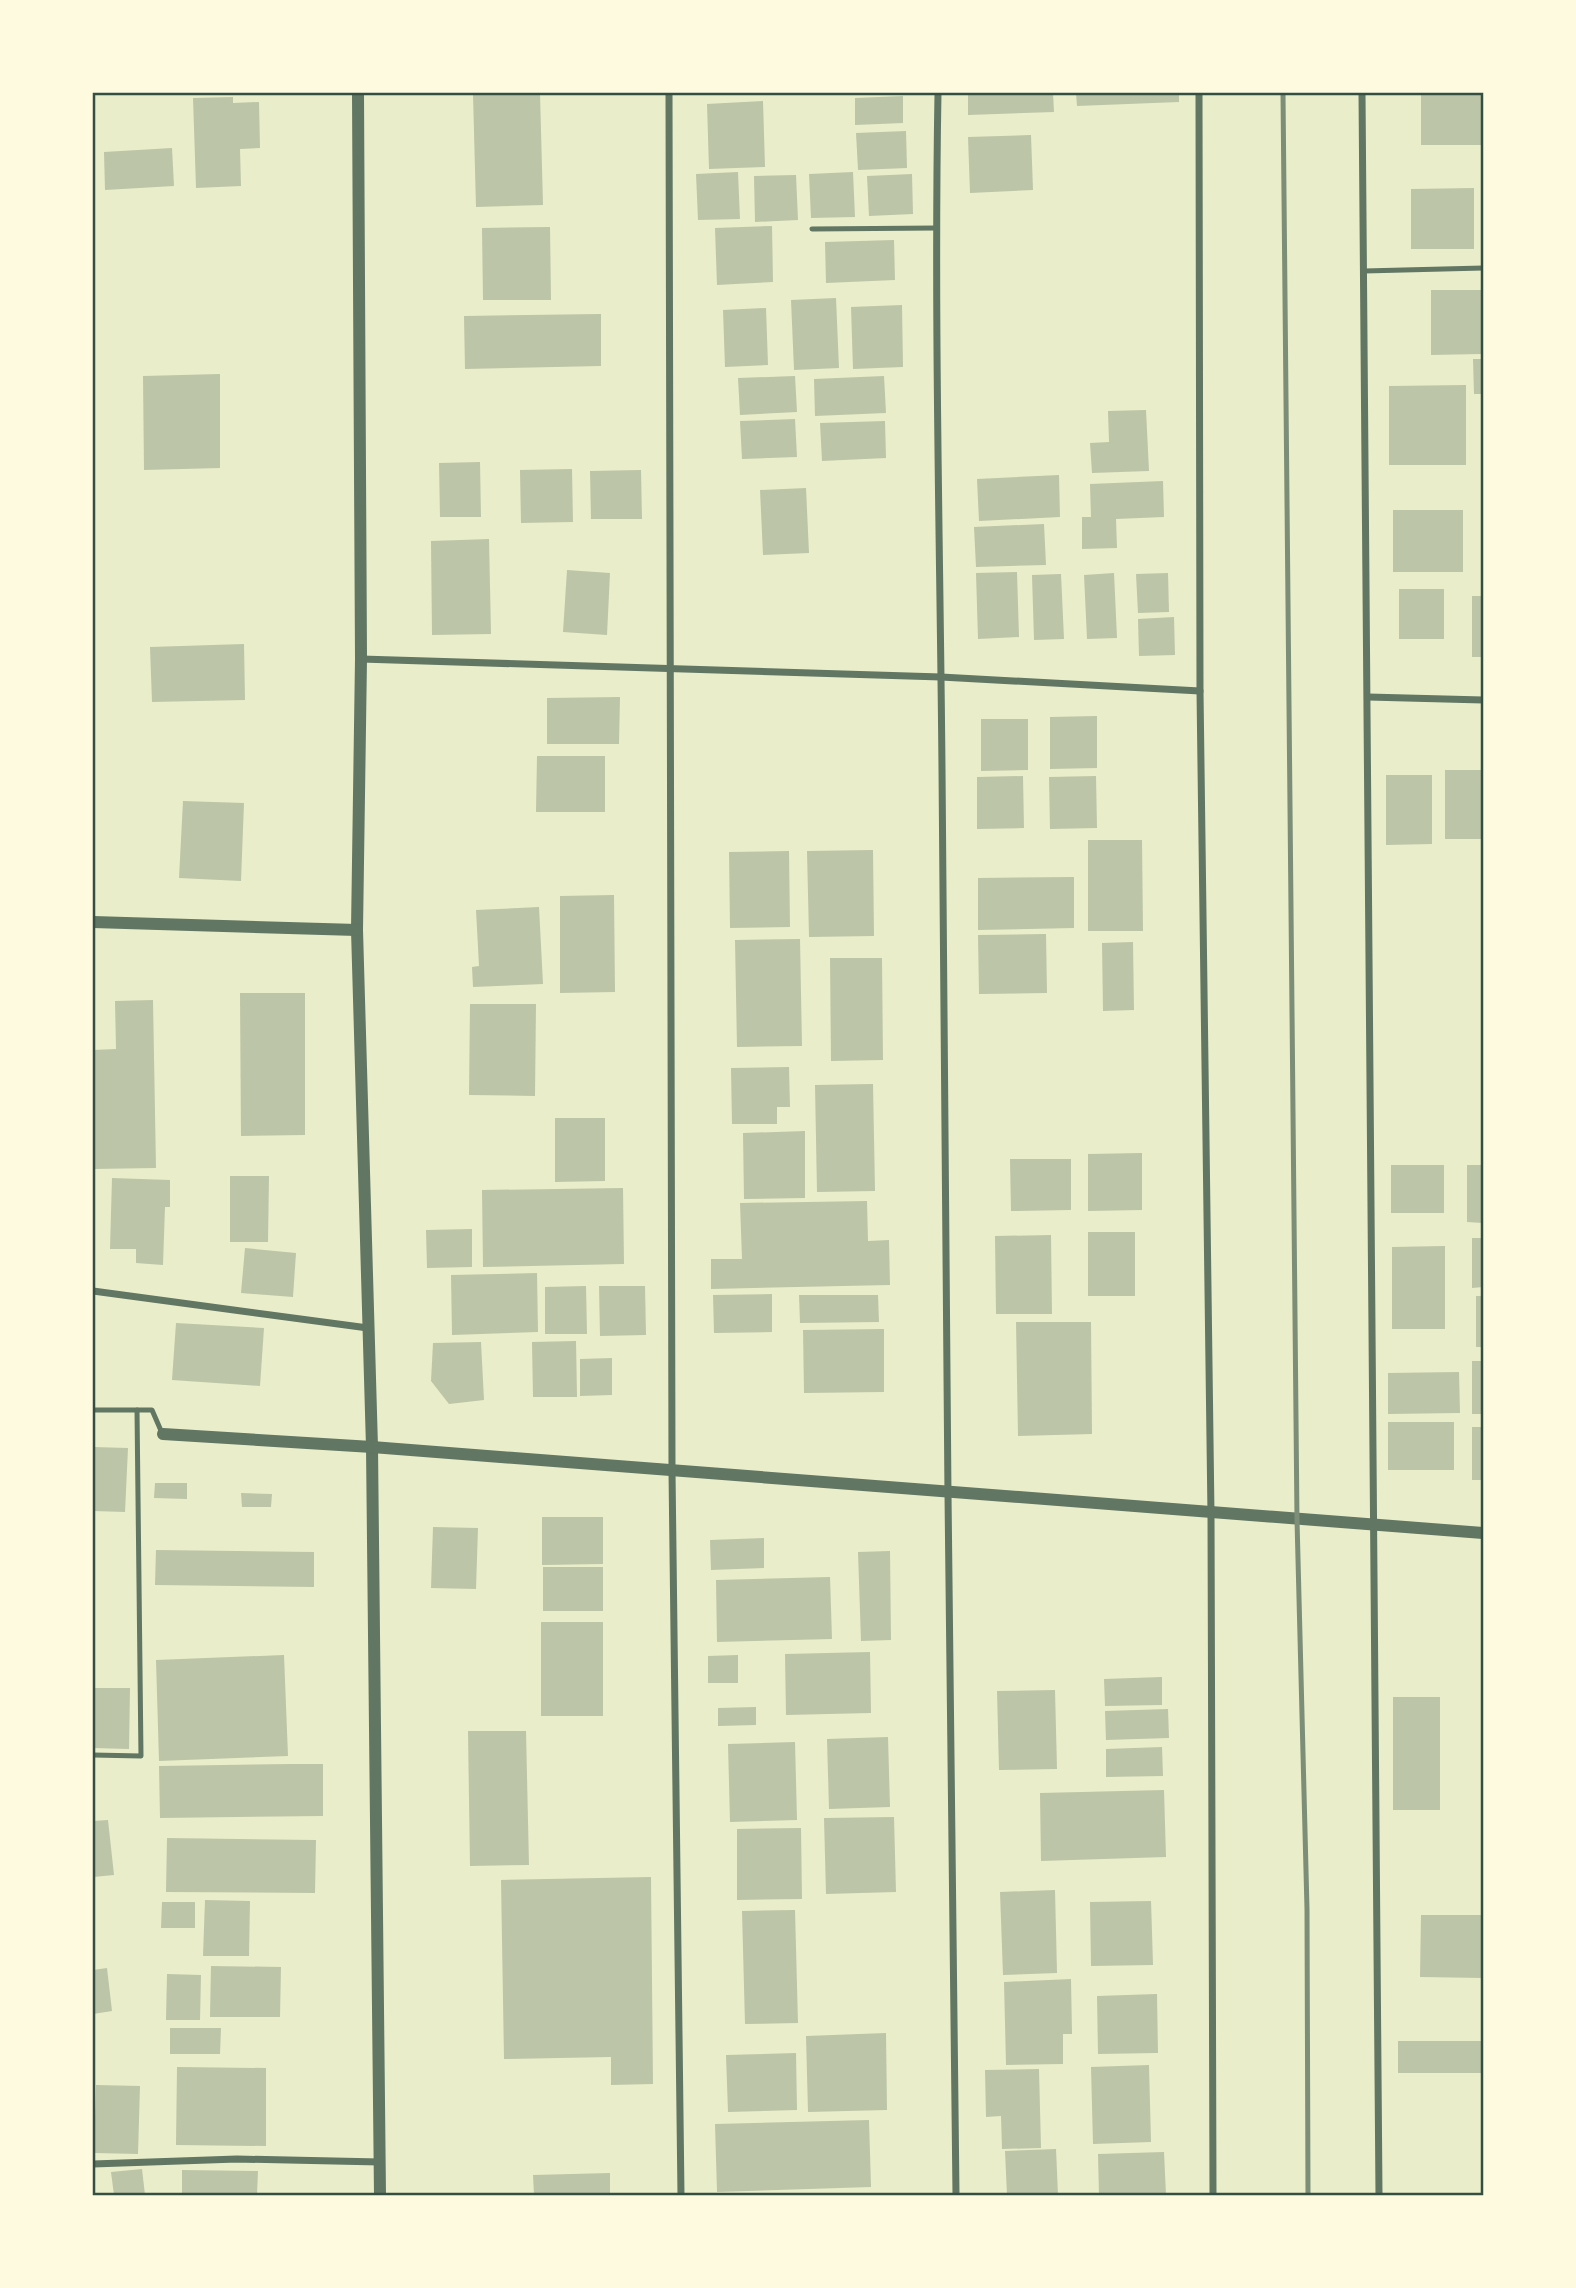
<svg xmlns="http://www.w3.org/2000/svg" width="1576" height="2288" font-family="Mulish,sans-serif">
<rect width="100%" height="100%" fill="#e9edc9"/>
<g fill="#bcc5a7">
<polygon points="540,93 543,205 476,207 473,94"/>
<polygon points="968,93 1053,93 1054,112 968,115"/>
<polygon points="1076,93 1179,93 1179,102 1077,106"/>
<rect x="1421" y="93" width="62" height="52"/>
<polygon points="903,96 903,123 855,125 855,98"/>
<polygon points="233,97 233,103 259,102 260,148 240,149 241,186 196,188 193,98"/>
<polygon points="763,101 765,167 709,169 707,104"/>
<polygon points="906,131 907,168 858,170 856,133"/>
<polygon points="1031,135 1033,190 970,193 968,137"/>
<polygon points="172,148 174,186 105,190 104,152"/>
<polygon points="738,172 740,219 698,220 696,174"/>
<polygon points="853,172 855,217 811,218 809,174"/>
<polygon points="912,174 913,214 869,216 867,176"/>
<polygon points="796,175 798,220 755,222 754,176"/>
<polygon points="1474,188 1474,249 1411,249 1411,189"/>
<polygon points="772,226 773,282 717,285 715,228"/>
<polygon points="550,227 551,300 483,300 482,228"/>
<polygon points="894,240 895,280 826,283 825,242"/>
<polygon points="1431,290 1481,290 1481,354 1431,355"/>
<polygon points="836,298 839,368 794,370 791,300"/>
<polygon points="902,305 903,367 853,369 851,307"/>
<polygon points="766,308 768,365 725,367 723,310"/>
<polygon points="601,314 601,366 465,369 464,316"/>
<polygon points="1473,359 1483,359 1483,394 1474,394"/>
<polygon points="220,374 220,468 144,470 143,376"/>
<polygon points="795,376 797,412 740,415 738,378"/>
<polygon points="884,376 886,413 815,416 814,379"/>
<polygon points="1466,385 1466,465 1389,465 1389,386"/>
<polygon points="1146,410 1149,471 1092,473 1090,443 1109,442 1108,411"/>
<polygon points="795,419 797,457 742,459 740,421"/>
<polygon points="885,421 886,458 822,461 820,423"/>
<polygon points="480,462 481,517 440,517 439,463"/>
<polygon points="572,469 573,522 521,523 520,470"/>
<polygon points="641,470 642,519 591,519 590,471"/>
<polygon points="1059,475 1060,517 979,521 977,479"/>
<polygon points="1163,481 1164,517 1116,519 1117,548 1082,549 1082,517 1091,517 1090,484"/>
<polygon points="806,488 809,553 763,555 760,490"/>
<rect x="1393" y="510" width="70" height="62"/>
<polygon points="1044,524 1046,565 976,567 974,527"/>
<polygon points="489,539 491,634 432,635 431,541"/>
<polygon points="567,570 610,573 607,635 563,632"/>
<polygon points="1017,572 1019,637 978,639 976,573"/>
<polygon points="1114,573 1117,638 1087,639 1084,575"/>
<polygon points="1168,573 1169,612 1138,613 1136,574"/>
<polygon points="1061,574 1064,639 1034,640 1032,575"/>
<rect x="1399" y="589" width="45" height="50"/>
<rect x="1472" y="596" width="11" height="61"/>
<polygon points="1174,617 1175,655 1139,656 1138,619"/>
<polygon points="244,644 245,700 152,702 150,647"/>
<polygon points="620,697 619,744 547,744 547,698"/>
<polygon points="1097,716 1097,768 1050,769 1050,717"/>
<polygon points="981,719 1028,719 1028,770 981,771"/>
<polygon points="537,756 605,756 605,812 536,812"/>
<rect x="1445" y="770" width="38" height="69"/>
<polygon points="1386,775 1432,775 1432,844 1386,845"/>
<polygon points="1023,776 1024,828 977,829 977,777"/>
<polygon points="1096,776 1097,828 1050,829 1049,777"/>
<polygon points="183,801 244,803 241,881 179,878"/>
<polygon points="1088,840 1142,840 1143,931 1088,931"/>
<polygon points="873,850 874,936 809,937 807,851"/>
<polygon points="789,851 790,927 730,928 729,852"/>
<polygon points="1074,877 1074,928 978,930 978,878"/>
<polygon points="614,895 615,992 560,993 560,896"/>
<polygon points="539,907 543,984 473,987 472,967 479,966 476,910"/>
<polygon points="1046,934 1047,993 979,994 978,935"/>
<polygon points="800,939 802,1046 737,1047 735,940"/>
<polygon points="1133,942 1134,1010 1103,1011 1102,943"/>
<polygon points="830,958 882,958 883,1060 831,1061"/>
<polygon points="240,993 305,993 305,1135 241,1136"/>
<polygon points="153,1000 156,1168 93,1169 93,1050 116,1049 115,1001"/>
<polygon points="470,1004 536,1004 535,1096 469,1095"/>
<polygon points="789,1067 790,1107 777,1107 777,1124 732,1124 731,1068"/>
<polygon points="873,1084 875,1191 817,1192 815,1085"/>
<polygon points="555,1118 605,1118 605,1181 555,1182"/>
<polygon points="805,1131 805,1198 744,1199 743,1133"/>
<polygon points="1142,1153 1142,1210 1088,1211 1088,1154"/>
<polygon points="1010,1159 1071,1159 1071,1210 1011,1211"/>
<rect x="1391" y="1165" width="53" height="48"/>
<polygon points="1467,1165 1483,1165 1483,1223 1467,1222"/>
<polygon points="230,1176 269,1176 268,1242 230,1242"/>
<polygon points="112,1178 170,1180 170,1207 165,1207 163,1265 136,1263 136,1249 110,1249"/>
<polygon points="623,1188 624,1264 483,1267 482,1190"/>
<polygon points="867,1201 868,1241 889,1240 890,1285 711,1289 711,1259 742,1259 740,1203"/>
<polygon points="472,1229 472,1267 427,1268 426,1230"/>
<rect x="1088" y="1232" width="47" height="64"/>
<polygon points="1051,1235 1052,1314 996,1314 995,1236"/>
<polygon points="1472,1238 1483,1238 1483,1287 1472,1288"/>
<polygon points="1445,1246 1445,1329 1392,1329 1392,1247"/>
<polygon points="245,1248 296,1253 293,1297 241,1293"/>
<polygon points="537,1273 538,1332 452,1335 451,1275"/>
<polygon points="586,1286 587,1334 545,1334 545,1287"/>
<polygon points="599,1286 645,1286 646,1335 600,1336"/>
<polygon points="772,1294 772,1332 714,1333 713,1295"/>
<polygon points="799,1295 878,1295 879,1322 800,1323"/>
<rect x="1476" y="1296" width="7" height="51"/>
<polygon points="1016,1322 1091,1322 1092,1434 1018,1436"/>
<polygon points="176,1323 264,1328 260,1386 172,1380"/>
<polygon points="884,1329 884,1392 804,1393 803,1330"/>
<polygon points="576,1341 577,1397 533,1397 532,1342"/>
<polygon points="481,1342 484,1400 449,1404 431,1381 433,1343"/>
<polygon points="612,1358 612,1395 580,1396 580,1359"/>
<rect x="1472" y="1361" width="11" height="53"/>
<polygon points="1459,1372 1460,1413 1388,1414 1388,1373"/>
<rect x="1388" y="1422" width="66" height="48"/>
<rect x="1472" y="1427" width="11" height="53"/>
<polygon points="93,1447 128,1448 125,1512 93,1511"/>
<polygon points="155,1483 187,1483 187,1499 154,1498"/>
<polygon points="241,1493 272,1494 271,1507 242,1507"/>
<polygon points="542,1517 603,1517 603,1564 542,1565"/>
<polygon points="433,1527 478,1528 476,1589 431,1588"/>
<polygon points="764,1538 764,1568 711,1570 710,1540"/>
<polygon points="156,1550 314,1552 314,1587 155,1585"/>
<polygon points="890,1551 891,1640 861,1641 858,1552"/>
<rect x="543" y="1567" width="60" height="44"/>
<polygon points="830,1577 832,1639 717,1642 716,1580"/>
<rect x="541" y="1622" width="62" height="94"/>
<polygon points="870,1652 871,1713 786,1715 785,1654"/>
<polygon points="284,1655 288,1756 159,1761 156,1660"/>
<polygon points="738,1655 738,1683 708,1683 708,1656"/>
<polygon points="1162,1677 1162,1705 1105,1706 1104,1679"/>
<polygon points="93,1688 130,1688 129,1749 93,1748"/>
<polygon points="1055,1690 1057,1769 999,1770 997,1691"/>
<rect x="1393" y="1697" width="47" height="113"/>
<polygon points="756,1707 756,1725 718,1726 718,1708"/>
<polygon points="1168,1709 1169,1738 1106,1740 1105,1711"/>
<polygon points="468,1731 526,1731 529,1865 470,1866"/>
<polygon points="888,1737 890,1807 829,1809 827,1739"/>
<polygon points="795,1742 797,1820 730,1822 728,1744"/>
<polygon points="1162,1747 1163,1776 1106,1777 1106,1749"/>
<polygon points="291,1764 323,1764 323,1816 160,1818 159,1766"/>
<polygon points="1164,1790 1166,1857 1041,1861 1040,1793"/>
<polygon points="894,1817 896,1892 826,1894 824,1818"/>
<polygon points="108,1820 114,1875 93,1877 93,1821"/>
<polygon points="801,1828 802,1899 737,1900 737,1829"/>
<polygon points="167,1838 316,1840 315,1893 166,1892"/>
<polygon points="651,1877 653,2084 611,2085 611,2057 504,2059 501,1880"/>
<polygon points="1055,1890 1057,1973 1003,1975 1000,1892"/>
<polygon points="205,1900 250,1901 249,1956 203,1956"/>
<polygon points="1151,1901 1153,1965 1091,1966 1090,1902"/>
<polygon points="162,1902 195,1902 195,1928 161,1928"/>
<polygon points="795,1910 798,2023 745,2024 742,1911"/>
<polygon points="1421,1915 1483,1915 1483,1978 1420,1977"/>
<polygon points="211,1966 281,1967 280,2017 210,2017"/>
<polygon points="107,1968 112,2011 93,2014 93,1970"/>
<polygon points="167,1974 201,1975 200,2020 166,2020"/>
<polygon points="1071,1979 1072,2034 1063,2034 1063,2064 1006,2065 1004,1982"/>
<polygon points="1157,1994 1158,2053 1098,2054 1097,1996"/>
<polygon points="170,2028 221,2028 220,2054 170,2054"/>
<polygon points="886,2033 887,2110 808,2112 806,2036"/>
<rect x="1398" y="2041" width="85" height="32"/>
<polygon points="796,2053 797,2110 728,2112 726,2055"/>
<polygon points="1149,2065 1151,2142 1093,2144 1091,2067"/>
<polygon points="177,2067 266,2068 266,2146 176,2145"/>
<polygon points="1039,2069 1041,2148 1002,2149 1001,2116 986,2117 985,2070"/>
<polygon points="96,2085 140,2086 138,2154 94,2153"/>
<polygon points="869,2120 871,2187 717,2192 715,2124"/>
<polygon points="1056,2149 1058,2195 1007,2195 1005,2151"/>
<polygon points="1164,2152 1166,2195 1099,2195 1098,2154"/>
<polygon points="142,2169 145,2195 114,2195 111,2172"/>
<polygon points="182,2170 258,2171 257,2195 182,2195"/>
<polygon points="610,2173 610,2195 534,2195 533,2175"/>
</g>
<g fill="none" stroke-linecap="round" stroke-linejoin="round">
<g stroke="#617663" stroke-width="5">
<polyline points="812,229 936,228"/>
<polyline points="1364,271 1483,268"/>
<polyline points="93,1410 152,1410 162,1433"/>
<polyline points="93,1755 141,1756 137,1410"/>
</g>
<g stroke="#617663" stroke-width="7">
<polyline points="669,93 672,1471 681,2195"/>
<path d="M938 93C934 318 940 544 942 769 945 1244 950 1720 956 2195"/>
<polyline points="1199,93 1200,691 1211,1514 1213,2195"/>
<polyline points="1362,93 1379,2195"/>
<polyline points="361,659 941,677 1200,691"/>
<polyline points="1368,697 1483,700"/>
<polyline points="93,1291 368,1328"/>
<polyline points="93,2164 237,2159 380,2162"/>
</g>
<g stroke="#617663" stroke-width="12">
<polyline points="358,93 361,659 357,930 372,1447 380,2195"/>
<polyline points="93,922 357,930"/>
<polyline points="163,1434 372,1447 1483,1533"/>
</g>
<polyline stroke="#7c8e77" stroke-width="5" points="1283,93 1297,1520 1307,1909 1308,2195"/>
</g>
<rect width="1576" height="2288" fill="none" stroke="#fefae0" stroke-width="189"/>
<rect x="94" y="94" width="1388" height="2100" fill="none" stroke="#344e41" stroke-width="2.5"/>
</svg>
